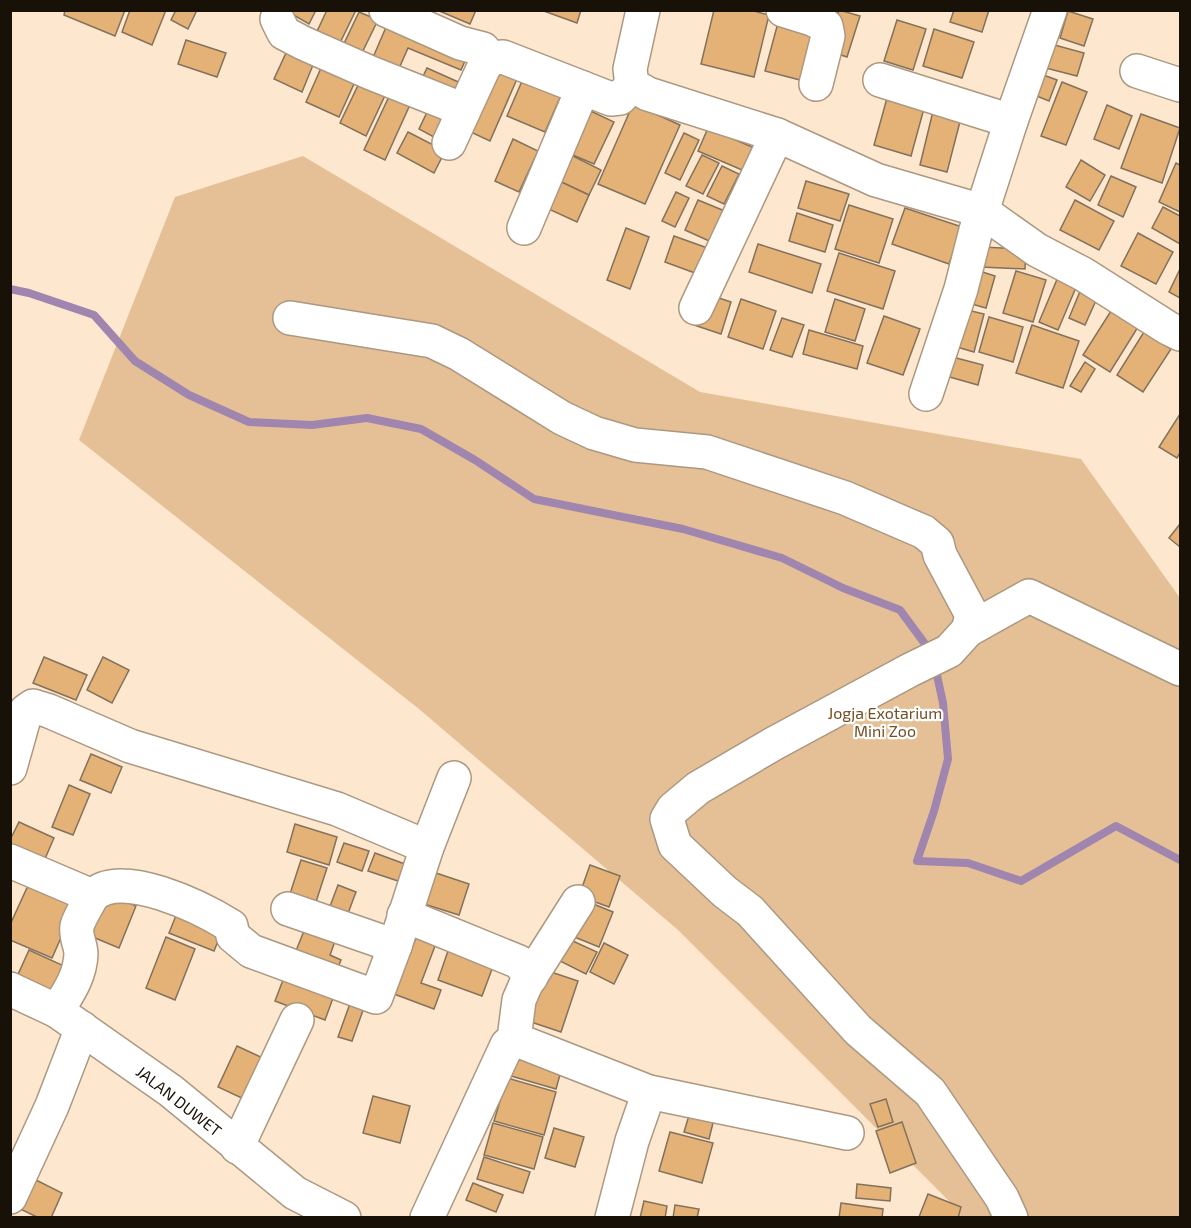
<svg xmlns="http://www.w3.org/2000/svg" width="1191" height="1228" font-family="'Exo 2',sans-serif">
<rect width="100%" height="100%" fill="#fde8cf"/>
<polygon fill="#e5c096" points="303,156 700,392 1081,459 1180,598 1180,1217 955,1217 955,1207 678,930 419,709 79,440 175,197"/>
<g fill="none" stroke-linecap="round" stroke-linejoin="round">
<g stroke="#a085af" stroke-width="8">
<polyline points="10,289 29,293 94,315 135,361 189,395 249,422 312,425 367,418 421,429 475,460 534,499 683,529 782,558 843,588 900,610 931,652"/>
<polyline points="935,666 943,703 948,759 934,811 917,861 968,863 1021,881 1116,826 1180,860"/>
</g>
</g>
<g fill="#e4b277" stroke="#84715b" stroke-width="1.5">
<polygon points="65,10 125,10 115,36 64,15"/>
<polygon points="130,10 166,10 152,45 122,32"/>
<polygon points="176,10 197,10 188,29 171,20"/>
<polygon points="285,10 316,10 309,24"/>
<polygon points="327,10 356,10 336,51 313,40"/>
<polygon points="437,10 476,10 470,24"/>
<polygon points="541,10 581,10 577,23"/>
<polygon points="714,10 750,10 769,15 754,77 701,64"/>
<polygon points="839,10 860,16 847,57 826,50"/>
<polygon points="954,10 989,10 982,32 950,22"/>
<polygon points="1068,11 1093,19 1084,46 1060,38"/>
<polygon points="359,12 378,20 358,61 340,52"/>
<polygon points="390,18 469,52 461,70 408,48 394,80 368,69"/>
<polygon points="779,19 818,29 804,81 765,71"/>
<polygon points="897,20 926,29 913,70 884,61"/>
<polygon points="934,29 974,42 962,78 923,66"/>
<polygon points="186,40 226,53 217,77 178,64"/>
<polygon points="1040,41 1084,53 1077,76 1034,65"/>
<polygon points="286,53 313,65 302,92 274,79"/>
<polygon points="325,59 358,75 339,117 306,102"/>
<polygon points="491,60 520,72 490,141 462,128"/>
<polygon points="528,67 566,84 545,132 507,116"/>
<polygon points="427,68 465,85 457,105 418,87"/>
<polygon points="1035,72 1057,80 1049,101 1027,92"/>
<polygon points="362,77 388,89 366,136 340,123"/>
<polygon points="1062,82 1087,92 1066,145 1041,136"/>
<polygon points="393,88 413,98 385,160 364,150"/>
<polygon points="889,91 926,101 911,156 874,145"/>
<polygon points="935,103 963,110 947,172 920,165"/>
<polygon points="431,104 458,117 445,143 419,129"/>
<polygon points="633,104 680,125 645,204 598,184"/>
<polygon points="1107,105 1132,116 1119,149 1094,139"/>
<polygon points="580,106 614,122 594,164 561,150"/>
<polygon points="1141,114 1180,128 1162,183 1121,168"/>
<polygon points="708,128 759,150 749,173 698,151"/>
<polygon points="408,132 445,151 434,173 397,153"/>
<polygon points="684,133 699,140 680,180 665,173"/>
<polygon points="513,139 538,151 519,192 495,181"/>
<polygon points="567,153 601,170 589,195 555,179"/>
<polygon points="702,155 719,163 703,194 686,186"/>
<polygon points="1081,160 1105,175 1090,201 1066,187"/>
<polygon points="1176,163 1180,165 1180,212 1159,202"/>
<polygon points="722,166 739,174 724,204 707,196"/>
<polygon points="1111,176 1136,187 1123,217 1098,205"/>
<polygon points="555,179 589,195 577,222 542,206"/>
<polygon points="806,181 849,194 840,221 798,208"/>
<polygon points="676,192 689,198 675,227 662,221"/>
<polygon points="698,200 732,214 718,245 685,230"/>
<polygon points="1075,200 1114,221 1099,250 1060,230"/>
<polygon points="849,205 893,219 879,263 835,249"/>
<polygon points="1163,207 1180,216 1180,244 1152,228"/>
<polygon points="905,208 962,227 949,264 892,244"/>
<polygon points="797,213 833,225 825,252 789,241"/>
<polygon points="626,228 649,237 630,289 607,280"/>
<polygon points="1138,233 1173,252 1156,284 1121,266"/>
<polygon points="674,236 713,250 703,276 665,262"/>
<polygon points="758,244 821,264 812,293 749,272"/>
<polygon points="981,247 1026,249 1025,269 981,267"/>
<polygon points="839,253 895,271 883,309 827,291"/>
<polygon points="970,268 995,276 986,308 961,301"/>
<polygon points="1180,269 1180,298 1169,292"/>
<polygon points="1061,270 1080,278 1058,330 1039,322"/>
<polygon points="1016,271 1046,280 1033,322 1003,313"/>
<polygon points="1081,289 1098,296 1085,325 1069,318"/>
<polygon points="704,293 731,302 721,334 694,325"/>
<polygon points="741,299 776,311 763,349 728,337"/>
<polygon points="835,299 865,309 855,341 825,332"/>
<polygon points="959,308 984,314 974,352 950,345"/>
<polygon points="1111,311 1138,327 1110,372 1083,355"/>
<polygon points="884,316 920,329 903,375 867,363"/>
<polygon points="989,317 1023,327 1013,362 979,352"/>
<polygon points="782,318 804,325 792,357 770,350"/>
<polygon points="1032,325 1079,341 1063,388 1016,373"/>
<polygon points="809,330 863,346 857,369 803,354"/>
<polygon points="1144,332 1171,349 1143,392 1117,375"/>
<polygon points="945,355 983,365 978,385 939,374"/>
<polygon points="1085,362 1095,369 1081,392 1070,386"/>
<polygon points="1180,414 1180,453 1177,458 1159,447"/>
<polygon points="1180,524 1180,547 1169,538"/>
<polygon points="44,657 87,675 76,700 33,683"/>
<polygon points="103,657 129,670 112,703 87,690"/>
<polygon points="91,754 122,767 111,793 80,780"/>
<polygon points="69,785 90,794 73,835 52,827"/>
<polygon points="19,822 54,838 44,861 10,846 10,840"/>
<polygon points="295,824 337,837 329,865 287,852"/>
<polygon points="344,843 369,851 362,871 337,862"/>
<polygon points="375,853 413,867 407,884 368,871"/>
<polygon points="301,860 327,868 313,911 287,903"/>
<polygon points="590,865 620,876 609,907 579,896"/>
<polygon points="433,872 469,884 459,915 424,904"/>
<polygon points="31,879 78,899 52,958 10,940 10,925"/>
<polygon points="338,885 356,892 347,916 329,909"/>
<polygon points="106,893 136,906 119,948 88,935"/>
<polygon points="586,901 613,912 599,947 572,936"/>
<polygon points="179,908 224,926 214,951 169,933"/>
<polygon points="304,931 338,933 330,955 341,960 333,980 291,963"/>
<polygon points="166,937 195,949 175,1000 146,988"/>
<polygon points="564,937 597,952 586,974 554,958"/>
<polygon points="416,938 435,946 421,983 441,990 434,1009 394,994"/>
<polygon points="604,943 628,955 614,984 590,972"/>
<polygon points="450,945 495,961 482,996 438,980"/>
<polygon points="29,950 64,966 51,995 16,979"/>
<polygon points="542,969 578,981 561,1032 525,1020"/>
<polygon points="283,980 333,998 325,1020 275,1001"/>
<polygon points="352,998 366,1002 352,1041 338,1037"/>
<polygon points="237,1046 265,1059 246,1100 218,1087"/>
<polygon points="519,1047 564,1060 556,1089 511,1076"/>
<polygon points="507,1078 556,1092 544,1135 494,1121"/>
<polygon points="373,1096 410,1106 400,1143 363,1133"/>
<polygon points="886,1099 893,1122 878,1127 870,1104"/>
<polygon points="691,1109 715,1115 709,1139 684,1132"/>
<polygon points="902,1122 916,1163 890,1173 876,1131"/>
<polygon points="493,1123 543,1137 534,1169 484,1155"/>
<polygon points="554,1128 584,1137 575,1167 545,1158"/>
<polygon points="670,1132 713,1143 702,1183 659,1171"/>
<polygon points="484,1157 530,1172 523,1193 477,1179"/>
<polygon points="30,1177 62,1193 51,1218 39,1218 16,1207"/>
<polygon points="473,1183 503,1195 496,1212 466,1200"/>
<polygon points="857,1184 891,1188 890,1201 856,1198"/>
<polygon points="928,1194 961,1207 958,1218 919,1217"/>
<polygon points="644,1201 667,1206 665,1218 640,1218"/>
<polygon points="841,1203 883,1209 882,1218 839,1218"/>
<polygon points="675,1205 699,1209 697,1218 673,1218"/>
</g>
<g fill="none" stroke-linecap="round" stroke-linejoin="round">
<g stroke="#ac9881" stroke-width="36">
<g id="minor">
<polyline points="386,10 460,43 483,49 490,58"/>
<polyline points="643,10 630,69 632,85 648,94 777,135 876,180 982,211 1037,250 1083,274 1168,328 1180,334"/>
<polyline points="783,10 812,19 826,26 828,36 816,84"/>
<polyline points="277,19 284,33 303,43 371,73 464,110"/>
<polyline points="1137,71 1180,85"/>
<polyline points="880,80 1011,121"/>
<polyline points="449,143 483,69 490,58 503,57 611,99 620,98 632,85"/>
<polyline points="524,228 583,88"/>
<polyline points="696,308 777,135"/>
<polyline points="290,318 432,341 459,354 562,418 594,433 635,445 707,452 845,498 924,532 937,543 940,555 972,615 968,630 949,651 910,670 773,744 698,788 673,809 667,819 675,845 725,892 750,911 858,1030 930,1092 1002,1198 1011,1218"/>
<polyline points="926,394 961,289 976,230 1011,121 1050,10"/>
<polyline points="968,630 1029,596 1180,669"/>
<polyline points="10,768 26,711 33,706 49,711 130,746 337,809 427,847"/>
<path d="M10 861 92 896C121 867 202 908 231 926L233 936 251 951 376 997 395 946"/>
<polyline points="288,909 395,946 427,847 454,778"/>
<polyline points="404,915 519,962 531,977"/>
<polyline points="10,989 57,1011 171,1091 295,1193 344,1218"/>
<path d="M57 1011C68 993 80 977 81 954 81 945 75 936 77 926 80 916 87 906 92 896"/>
<polyline points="514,1039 649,1092 847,1133"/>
<polyline points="237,1147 297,1020"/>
<polyline points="10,1197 52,1106 82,1028"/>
<polyline points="427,1218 507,1045 514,1039 519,1000 526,984 578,902"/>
<polyline points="612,1218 632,1141 649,1092"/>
</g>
</g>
<use href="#minor" stroke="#fff" stroke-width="33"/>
</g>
<g text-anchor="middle" stroke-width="4.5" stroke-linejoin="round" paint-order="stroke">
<g font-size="16" fill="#724f23" stroke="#fff">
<text x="885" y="719">Jogja Exotarium<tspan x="885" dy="18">Mini Zoo</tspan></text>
</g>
<g font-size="16" fill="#181108" stroke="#fff">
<text transform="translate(179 1101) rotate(38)" y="6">JALAN DUWET</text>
</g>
</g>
<rect width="1191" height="1228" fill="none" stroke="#181108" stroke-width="24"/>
</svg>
